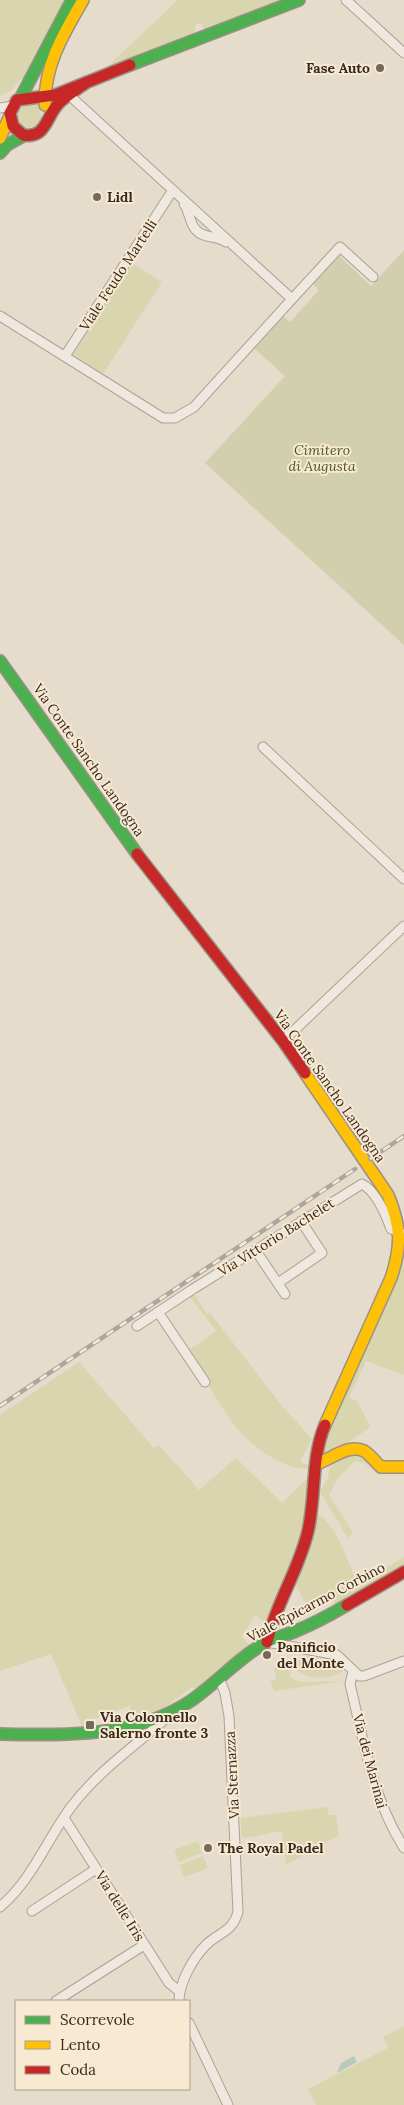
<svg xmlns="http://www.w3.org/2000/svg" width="404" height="2105" font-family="Lora,serif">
<rect width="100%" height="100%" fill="#e6dccc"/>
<g fill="#d9d5ae">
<polygon points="0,0 66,0 25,80 21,79 12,90 0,96"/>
<polygon points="178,0 278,0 278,2 205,30 201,23 195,25 195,34 108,66"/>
<circle cx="28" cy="115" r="13"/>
<polygon points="132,263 162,282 103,374 73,354"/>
<polygon points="404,1260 404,1375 366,1361 349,1397 358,1402 370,1427 329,1456 323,1456 325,1438"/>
<path d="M194 1294 207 1314 210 1313 283 1407 312 1439 301 1460 302 1463 310 1466 309 1468C288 1473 247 1443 235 1426 217 1402 203 1375 189 1350L216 1331 190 1297Z"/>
<path d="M79 1362 154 1448 159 1445 199 1490 236 1458 282 1503 310 1476C314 1498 300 1549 292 1571 285 1589 275 1607 266 1624L255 1615 242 1636 249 1645 197 1688H191L165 1707 135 1718 129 1706 89 1721V1723L82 1726 51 1654 0 1671V1415Z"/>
<polygon points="353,1455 365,1459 372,1471 365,1463 355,1461 338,1478 329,1495 353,1533 348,1538 320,1492 328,1478 330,1467 346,1456"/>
<path d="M317 1514C335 1521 350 1567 358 1585L404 1557V1565L335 1604 331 1599 308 1608 296 1585 312 1538Z"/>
<path d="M313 1653 317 1658 341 1664 343 1671C330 1680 309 1680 296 1670V1662Z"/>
<polygon points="278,1666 281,1671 289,1667 290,1677 299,1682 344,1681 274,1691 270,1681 276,1680 274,1668"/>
<polygon points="328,1807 328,1815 336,1815 339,1835 286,1865 282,1831 246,1838 241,1836 241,1818"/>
<polygon points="198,1841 202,1853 179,1862 174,1850"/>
<polygon points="203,1856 208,1868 184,1877 180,1865"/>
<polygon points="404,2026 404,2105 316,2105 308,2089 388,2048 383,2037"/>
</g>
<polygon fill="#d2cfae" points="404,250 404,645 205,463 285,376 254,348 283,316 290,322 319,290 312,283 338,255 371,286"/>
<polygon fill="#b8cabd" points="354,2056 357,2062 337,2073 341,2063"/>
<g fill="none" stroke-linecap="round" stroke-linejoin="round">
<g stroke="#aba196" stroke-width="11">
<g id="street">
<polyline points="346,0 404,53"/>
<polyline points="0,108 12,106"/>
<path d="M184 204C190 212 189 223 196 230 204 239 216 235 226 242"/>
<polyline points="292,299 340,247 373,277"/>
<polyline points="0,316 163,418 175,418 194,407 292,299 69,95"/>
<polyline points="65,356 171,193"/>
<polyline points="263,747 404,879"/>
<polyline points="283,1041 404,926"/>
<polyline points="256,1251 285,1294"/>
<polyline points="278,1283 322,1253 301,1221"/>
<polyline points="158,1312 205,1382"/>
<path d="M137 1326 193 1289 362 1184C376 1191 386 1215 391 1229L400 1232"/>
<polyline points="267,1642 337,1655 359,1676 364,1676 404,1661"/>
<path d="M353 1671 350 1684C364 1742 372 1797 404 1848"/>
<polyline points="64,1818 169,1983 179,1991"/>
<path d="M0 1907C32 1880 46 1841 71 1807 98 1771 135 1746 169 1716"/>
<polyline points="32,1911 96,1869"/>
<polyline points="56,2001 144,1945"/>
<path d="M179 2001C179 1983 193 1958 206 1945 219 1932 232 1933 238 1912L229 1716 225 1693 219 1678"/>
<polyline points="189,2023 228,2105"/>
</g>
</g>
<g stroke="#9b9185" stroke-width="14">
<g id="fast">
<polyline points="130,65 299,0"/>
<polyline points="20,99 72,0"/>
<polyline points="0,153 7,145 25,135"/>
<polyline points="0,661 137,854"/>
<path d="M0 1734C63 1735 134 1738 189 1702 215 1685 240 1656 267 1642 276 1637 287 1635 296 1631 313 1624 330 1615 347 1605"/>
</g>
</g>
<g stroke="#9b9185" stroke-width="14">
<g id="slow">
<path d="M45 105C44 65 64 33 83 0"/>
<polyline points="0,138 9,118"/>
<path d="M305 1073 388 1195C401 1227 402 1245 391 1278L325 1425"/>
<path d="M316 1464C330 1460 349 1443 364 1451 371 1455 375 1462 381 1467H404"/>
</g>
</g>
<g stroke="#9b9185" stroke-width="14">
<g id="jam">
<path d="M87 82C78 89 66 95 58 104 46 117 46 139 23 135L13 126 10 113 17 100 55 95 130 65"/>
<polyline points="137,854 283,1041 305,1073"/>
<polyline points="347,1605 404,1572"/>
<path d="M267 1642C276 1603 299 1570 308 1531 316 1496 311 1457 325 1425"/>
</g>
</g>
<use href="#street" stroke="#eee8df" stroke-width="9"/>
<use href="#fast" stroke="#4caf50" stroke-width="11"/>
<use href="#slow" stroke="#ffc107" stroke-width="11"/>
<use href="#jam" stroke="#c62828" stroke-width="11"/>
<g stroke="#ada69f" stroke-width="4.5">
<g id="rail">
<polyline points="370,1159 404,1136"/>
<polyline points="0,1406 355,1169"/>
</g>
</g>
<use href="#rail" stroke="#f7e9d2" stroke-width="2.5" stroke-dasharray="8" stroke-linecap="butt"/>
</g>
<g fill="#76685a" stroke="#f7e9d2" stroke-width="2">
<circle cx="380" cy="68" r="5"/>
<circle cx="97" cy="197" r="5"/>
<circle cx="267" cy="1655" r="5"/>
<rect x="85" y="1720" width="10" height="10" rx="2.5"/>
<circle cx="208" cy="1848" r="5"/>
</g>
<g text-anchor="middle" stroke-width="4" stroke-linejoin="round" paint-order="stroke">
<g font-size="14" font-weight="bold" fill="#3a291d" stroke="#f7e9d2" text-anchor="start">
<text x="370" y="73" text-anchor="end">Fase Auto</text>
<text x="107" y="202">Lidl</text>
<text x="277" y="1652">Panificio<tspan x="277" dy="16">del Monte</tspan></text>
<text x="100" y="1722">Via Colonnello<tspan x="100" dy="16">Salerno fronte 3</tspan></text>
<text x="218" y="1853">The Royal Padel</text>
</g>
<g font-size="14" fill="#3a291d" stroke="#f7e9d2">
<text transform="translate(118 275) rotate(-57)" y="5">Viale Feudo Martelli</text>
<text transform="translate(89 760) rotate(55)" y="5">Via Conte Sancho Landogna</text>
<text transform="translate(330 1086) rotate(55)" y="5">Via Conte Sancho Landogna</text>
<text transform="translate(276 1237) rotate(-32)" y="5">Via Vittorio Bachelet</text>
<text transform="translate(316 1602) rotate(-28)" y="5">Viale Epicarmo Corbino</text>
<text transform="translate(370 1761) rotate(75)" y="5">Via dei Marinai</text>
<text transform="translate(232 1775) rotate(-93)" y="5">Via Sternazza</text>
<text transform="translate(120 1906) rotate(58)" y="5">Via delle Iris</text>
</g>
<g font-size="14" font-style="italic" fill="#4f5823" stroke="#f7e9d2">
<text x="322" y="455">Cimitero<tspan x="322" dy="16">di Augusta</tspan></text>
</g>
</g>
<rect x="15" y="2000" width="175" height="90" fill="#f7e9d2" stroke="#ab9c8a"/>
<rect x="25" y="2016" width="25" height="8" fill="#4caf50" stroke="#ab9c8a"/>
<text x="60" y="2025" font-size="15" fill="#3a291d">Scorrevole</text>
<rect x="25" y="2041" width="25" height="8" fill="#ffc107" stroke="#ab9c8a"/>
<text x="60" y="2050" font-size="15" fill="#3a291d">Lento</text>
<rect x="25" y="2066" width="25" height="8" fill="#c62828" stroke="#ab9c8a"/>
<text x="60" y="2075" font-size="15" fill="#3a291d">Coda</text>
</svg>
